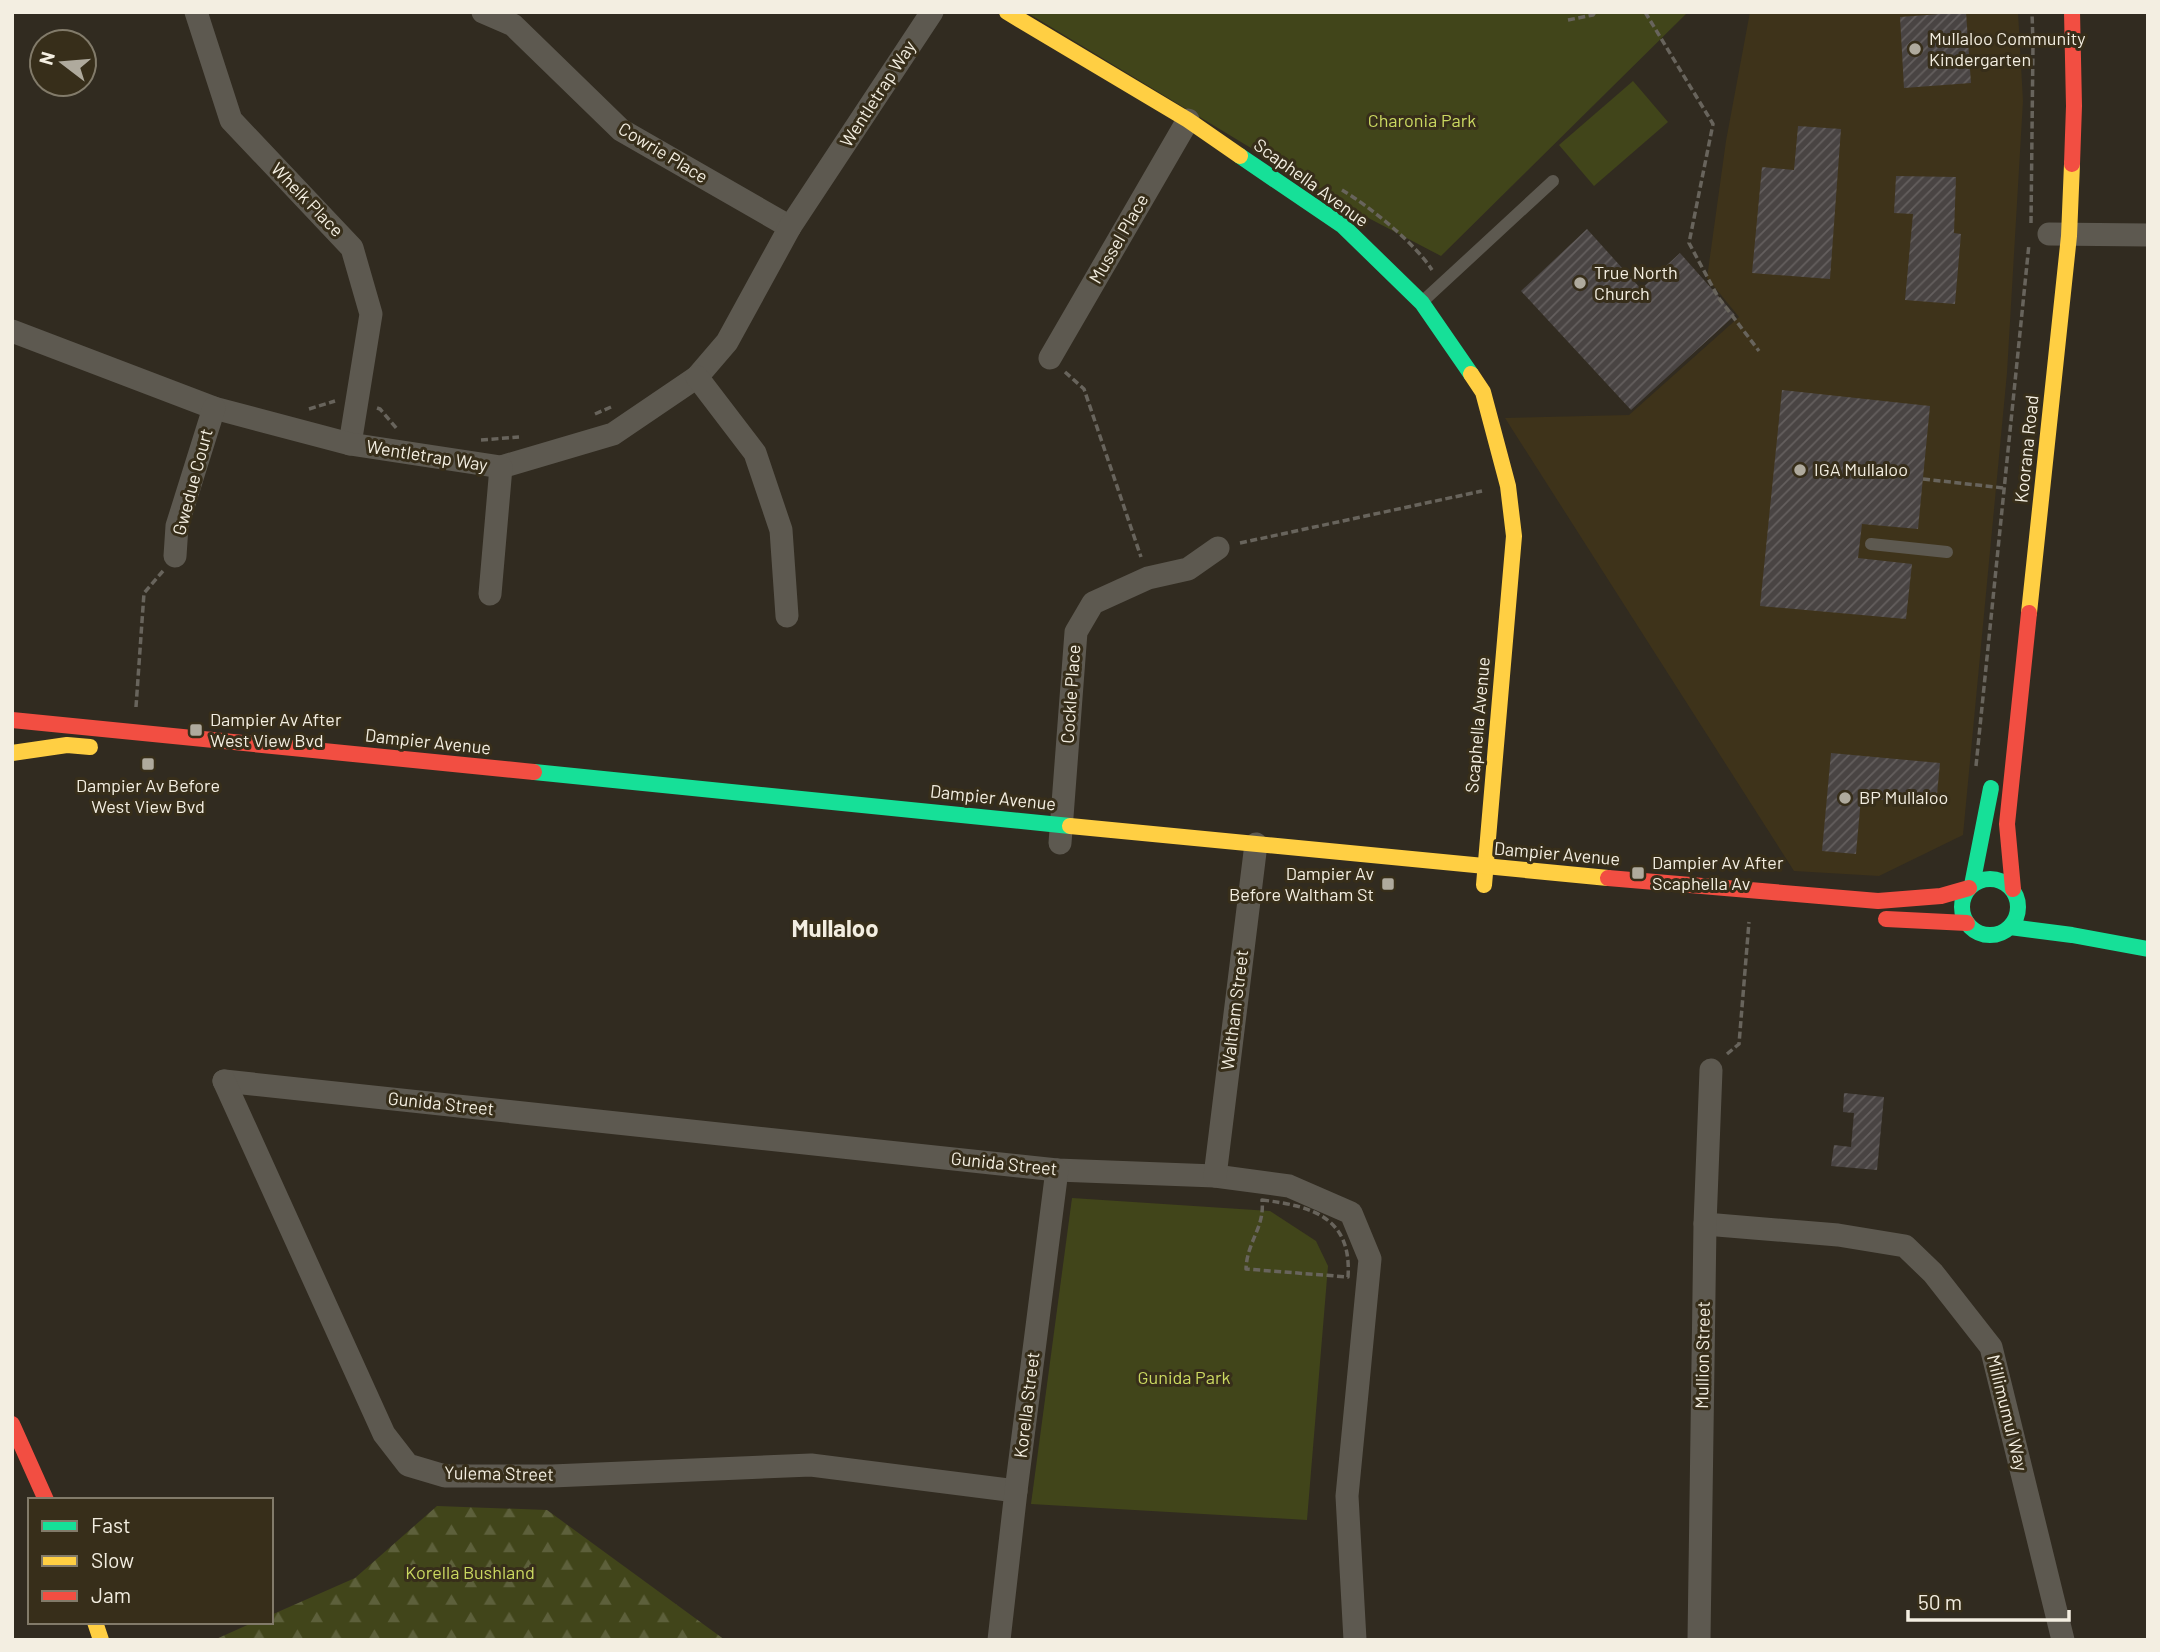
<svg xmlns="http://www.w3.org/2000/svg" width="2160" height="1652" font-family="Barlow,sans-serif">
<defs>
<pattern id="forest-firs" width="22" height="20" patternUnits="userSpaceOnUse" patternTransform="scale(1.75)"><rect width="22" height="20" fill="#41451a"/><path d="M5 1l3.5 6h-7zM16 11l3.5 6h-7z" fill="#5d603b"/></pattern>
<pattern id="building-hatch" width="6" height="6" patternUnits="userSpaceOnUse" patternTransform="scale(1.75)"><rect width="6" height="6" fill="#494443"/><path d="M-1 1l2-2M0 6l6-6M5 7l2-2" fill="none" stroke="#645f5e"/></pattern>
</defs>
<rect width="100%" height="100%" fill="#312b20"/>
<polygon fill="#3e331a" points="1750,12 2018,12 2023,101 2007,373 1963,835 1879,876 1794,871 1505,418 1629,415 1739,317 1707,278 1726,141"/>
<polygon fill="url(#forest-firs)" points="437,1506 547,1510 725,1640 214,1640 254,1622 271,1622 271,1615 355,1578"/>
<g fill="#41451a">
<polygon points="1026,12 1688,12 1441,256 1355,211"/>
<polygon points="1633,81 1668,122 1594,186 1559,145"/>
<polygon points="1072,1198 1270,1211 1316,1241 1328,1266 1307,1520 1031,1504"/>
</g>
<g fill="url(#building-hatch)">
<polygon points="1966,12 1971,83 1904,88 1900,17"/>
<polygon points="1798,126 1841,129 1830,279 1752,273 1762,167 1794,170"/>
<polygon points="1896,176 1956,177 1954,233 1961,234 1955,304 1905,300 1913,214 1894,213"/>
<polygon points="1587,229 1641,289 1680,253 1735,315 1631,410 1521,291"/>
<polygon points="1782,390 1930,406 1918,529 1862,524 1858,558 1912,564 1906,619 1760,606"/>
<polygon points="1831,753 1940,763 1936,805 1861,798 1856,854 1822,851"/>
<polygon points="1844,1093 1884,1097 1877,1170 1831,1166 1834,1145 1851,1147 1854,1113 1843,1112"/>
</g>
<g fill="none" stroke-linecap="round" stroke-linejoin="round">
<g stroke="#68645c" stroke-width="3.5" stroke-dasharray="7 3.5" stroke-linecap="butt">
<polyline points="1645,12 1713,124 1689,243 1718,297 1759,351"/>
<polyline points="1568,20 1593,15 1595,12"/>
<path d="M1342 190C1369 206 1416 244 1432 270"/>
<polyline points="2031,223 2033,44 2032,12"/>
<polyline points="1065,372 1084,389 1141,557"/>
<polyline points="377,408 380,409 398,430"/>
<polyline points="309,409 335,401"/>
<polyline points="595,414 611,407"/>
<polyline points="481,440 519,437"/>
<polyline points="1923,479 2004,488"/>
<polyline points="1240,543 1482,491"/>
<polyline points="136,707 144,593 163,571"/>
<polyline points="1976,766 2029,244"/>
<polyline points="1727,1054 1739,1044 1749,922"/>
<path d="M1262 1200C1313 1206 1352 1218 1348 1277L1246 1269C1247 1241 1265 1228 1262 1200Z"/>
</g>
<g stroke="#5d5950" stroke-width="12">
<polyline points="1422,302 1553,181"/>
<polyline points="1871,544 1947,552"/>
</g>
<g stroke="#5d5950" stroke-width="23">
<polyline points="196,12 231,120 352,248 371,314 350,444"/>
<polyline points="483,12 513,25 621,130 790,227"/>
<polyline points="2049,234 2148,235"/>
<polyline points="12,331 214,408 350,444 501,467 613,434 697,377 727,342 790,227 932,12"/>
<polyline points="1050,358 1188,120"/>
<polyline points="697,377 755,453 781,530 787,616"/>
<polyline points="175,556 177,526 214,408"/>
<polyline points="490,594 501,467"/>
<polyline points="1060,843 1076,632 1093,603 1148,578 1188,569 1218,548"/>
<polyline points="224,1081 1057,1170 1215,1176 1289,1186 1351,1213 1370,1259 1347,1496 1355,1640"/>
<polyline points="224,1081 384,1434 408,1465 445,1476 552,1476 811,1465 1016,1491"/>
<polyline points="1215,1176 1256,844"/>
<polyline points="1705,1224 1838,1235 1905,1246 1933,1273 1991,1347 2063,1640"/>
<polyline points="999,1640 1016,1491 1057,1170"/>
<polyline points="1699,1640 1705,1224 1711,1070"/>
</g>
<g stroke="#16e098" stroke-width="16">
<polyline points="1240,156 1343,226 1422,303 1471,374"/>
<polyline points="534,772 1070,826"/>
<circle cx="1990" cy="907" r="28"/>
<polyline points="1972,885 1991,788"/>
<polyline points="2010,927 2072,935 2148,949"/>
</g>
<g stroke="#ffcf43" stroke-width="16">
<polyline points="1007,12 1188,120 1240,156"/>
<polyline points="1471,374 1483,392 1508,486 1514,536 1484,885"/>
<polyline points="2029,613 2069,236 2072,164"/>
<polyline points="12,753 67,745 90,747"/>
<polyline points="1070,826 1608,878"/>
<polyline points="95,1622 101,1640"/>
</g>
<g stroke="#f24e42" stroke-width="16">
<polyline points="2072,164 2074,106 2072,12"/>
<polyline points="12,720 534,772"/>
<polyline points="1608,878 1878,901 1941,896 1969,888"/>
<polyline points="2013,889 2007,824 2029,613"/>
<polyline points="1886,919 1967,923"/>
<polyline points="12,1424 46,1500"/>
</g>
</g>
<g fill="#afaa9d" stroke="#372e1a" stroke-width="2.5">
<circle cx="1915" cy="49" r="7"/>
<circle cx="1580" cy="283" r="7"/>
<circle cx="1800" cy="470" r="7"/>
<rect x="189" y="723" width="14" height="14" rx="3.5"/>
<rect x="141" y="757" width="14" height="14" rx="3.5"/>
<circle cx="1845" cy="798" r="7"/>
<rect x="1631" y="866" width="14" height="14" rx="3.5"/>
<rect x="1381" y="877" width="14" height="14" rx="3.5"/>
</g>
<g text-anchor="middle" stroke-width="6" stroke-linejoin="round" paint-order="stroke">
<g font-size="18" fill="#f3eee1" stroke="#372e1a" text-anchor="start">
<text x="1929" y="45">Mullaloo Community<tspan x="1929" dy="21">Kindergarten</tspan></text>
<text x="1594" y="279">True North<tspan x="1594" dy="21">Church</tspan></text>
<text x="1814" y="476">IGA Mullaloo</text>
<text x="210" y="726">Dampier Av After<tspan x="210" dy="21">West View Bvd</tspan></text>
<text x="148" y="792" text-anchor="middle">Dampier Av Before<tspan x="148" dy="21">West View Bvd</tspan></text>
<text x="1859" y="804">BP Mullaloo</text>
<text x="1652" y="869">Dampier Av After<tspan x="1652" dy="21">Scaphella Av</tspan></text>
<text x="1374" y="880" text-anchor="end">Dampier Av<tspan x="1374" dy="21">Before Waltham St</tspan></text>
</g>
<g font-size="18" fill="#f3eee1" stroke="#372e1a">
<text transform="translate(878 94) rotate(-57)" y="6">Wentletrap Way</text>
<text transform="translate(663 153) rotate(31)" y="6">Cowrie Place</text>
<text transform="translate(1311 183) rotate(36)" y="6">Scaphella Avenue</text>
<text transform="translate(307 200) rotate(46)" y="6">Whelk Place</text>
<text transform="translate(1119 239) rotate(-60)" y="6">Mussel Place</text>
<text transform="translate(2027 449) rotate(-84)" y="6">Koorana Road</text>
<text transform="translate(427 456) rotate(9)" y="6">Wentletrap Way</text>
<text transform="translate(193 482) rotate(-75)" y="6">Gwedue Court</text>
<text transform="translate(1071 694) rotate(-86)" y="6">Cockle Place</text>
<text transform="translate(1478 725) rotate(-85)" y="6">Scaphella Avenue</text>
<text transform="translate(428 742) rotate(6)" y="6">Dampier Avenue</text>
<text transform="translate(993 798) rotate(6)" y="6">Dampier Avenue</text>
<text transform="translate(1557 854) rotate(5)" y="6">Dampier Avenue</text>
<text transform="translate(1235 1010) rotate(-83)" y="6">Waltham Street</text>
<text transform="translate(441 1104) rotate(6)" y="6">Gunida Street</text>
<text transform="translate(1004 1164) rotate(6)" y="6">Gunida Street</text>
<text transform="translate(1703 1355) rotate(-89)" y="6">Mullion Street</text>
<text transform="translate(1027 1405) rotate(-83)" y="6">Korella Street</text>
<text transform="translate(2007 1413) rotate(76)" y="6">Millimumul Way</text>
<text transform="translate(499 1474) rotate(1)" y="6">Yulema Street</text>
</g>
<g font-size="18" fill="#cbd961" stroke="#372e1a">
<text x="1422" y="127">Charonia Park</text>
<text x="1184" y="1384">Gunida Park</text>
<text x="470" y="1579">Korella Bushland</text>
</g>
<g font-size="24" font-weight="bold" fill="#f3eee1" stroke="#372e1a">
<text x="835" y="937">Mullaloo</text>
</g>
</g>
<rect width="2160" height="1652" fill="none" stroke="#f3eee1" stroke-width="28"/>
<rect x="28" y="1498" width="245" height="126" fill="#372e1a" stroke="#827b6a" stroke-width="2"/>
<rect x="42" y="1521" width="35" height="10" fill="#16e098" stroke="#827b6a" stroke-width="2"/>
<text x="91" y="1533" font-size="21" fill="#f3eee1">Fast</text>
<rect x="42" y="1556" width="35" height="10" fill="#ffcf43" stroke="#827b6a" stroke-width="2"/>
<text x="91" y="1568" font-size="21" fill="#f3eee1">Slow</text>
<rect x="42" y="1591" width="35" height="10" fill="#f24e42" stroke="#827b6a" stroke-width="2"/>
<text x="91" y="1603" font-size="21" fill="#f3eee1">Jam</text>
<g transform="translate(63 63) rotate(286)"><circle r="33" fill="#372e1a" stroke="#827b6a" stroke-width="2"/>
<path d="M0-5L12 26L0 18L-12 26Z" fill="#afaa9d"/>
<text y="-10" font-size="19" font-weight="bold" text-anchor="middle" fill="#f3eee1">N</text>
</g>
<path d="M1908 1610v10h161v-10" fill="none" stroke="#f3eee1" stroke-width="3.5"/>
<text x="1918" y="1610" font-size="21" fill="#f3eee1" stroke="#372e1a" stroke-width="5" paint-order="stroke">50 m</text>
</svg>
